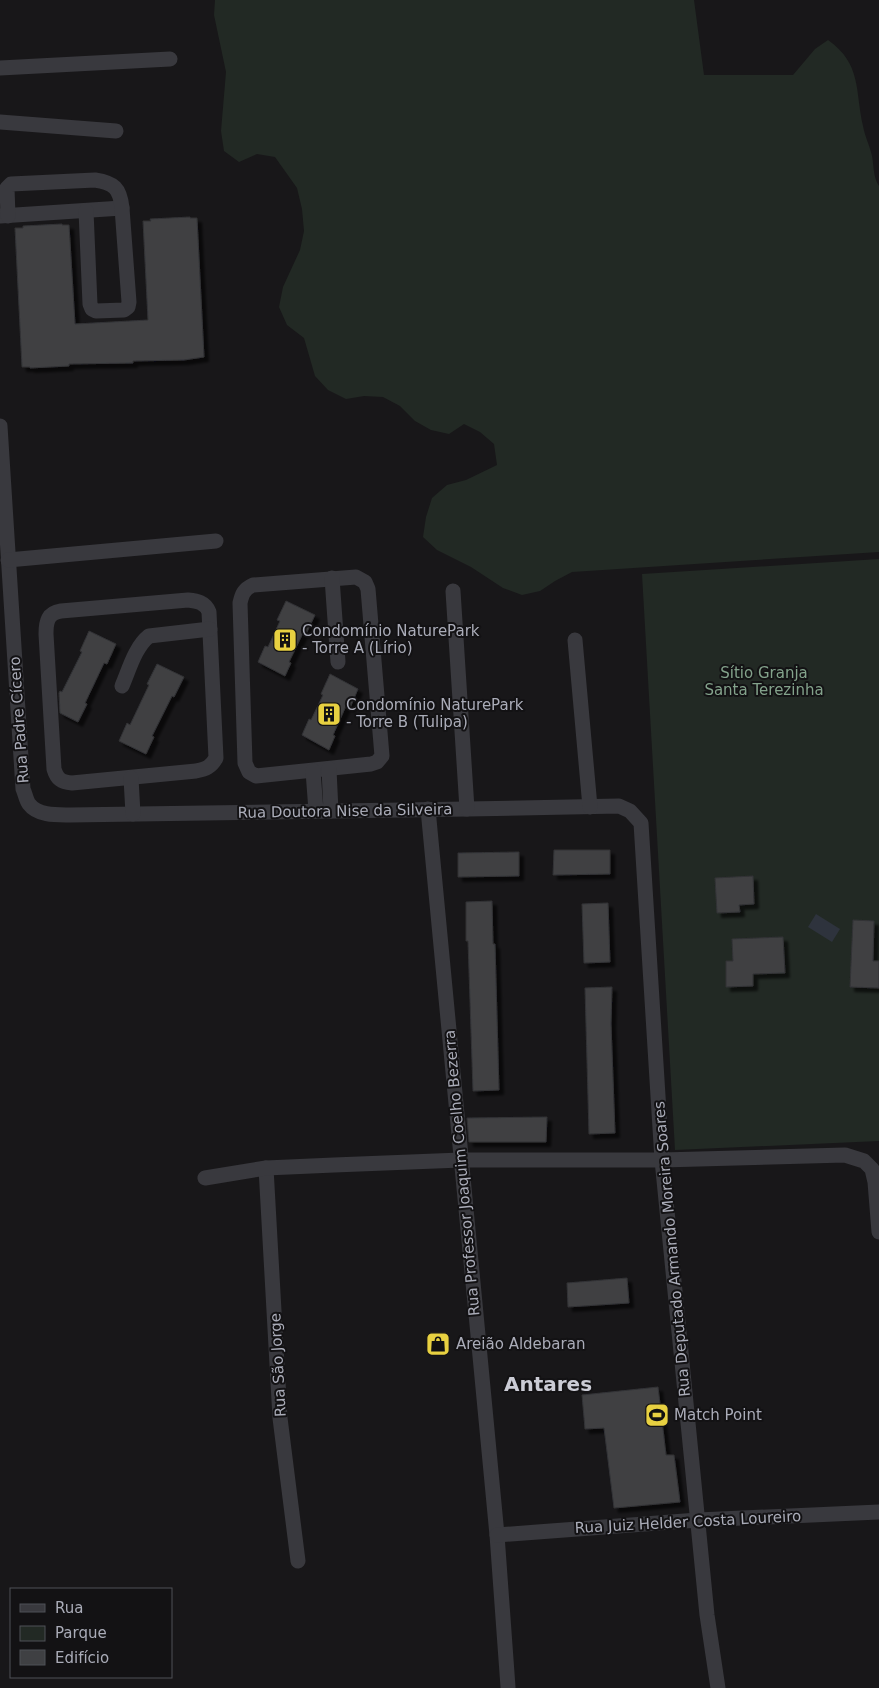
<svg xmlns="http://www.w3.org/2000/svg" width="879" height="1688" font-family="'DejaVu Sans',sans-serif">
<defs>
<filter id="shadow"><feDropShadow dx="4.5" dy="4.5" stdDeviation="1" flood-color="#0009"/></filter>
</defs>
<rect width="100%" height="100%" fill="#181719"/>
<g fill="#222924">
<path d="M215 0H694L704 75H793L815 49 828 40C862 64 855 91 863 126 865 137 870 146 872 156 874 166 873 177 879 186V552L572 572 555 581 540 591 522 595 503 588 471 567 437 550 423 537 426 517 432 498 447 485 466 480 497 465 494 444 480 432 464 424 449 434 431 430 415 421 400 406 383 397 364 396 346 399 328 390 315 376 304 338 287 325 279 307 283 287 300 250 304 231 302 209 297 188 275 157 257 154 239 162 224 151 221 131 226 72 214 15Z"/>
<polygon points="879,559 879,1141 675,1150 642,574"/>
</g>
<polygon fill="#2e333d" points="816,914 840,929 832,942 808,927"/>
<g fill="#3f4043" stroke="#323235" filter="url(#shadow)">
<polygon points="190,217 190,218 197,218 204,357 184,360 133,361 133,363 69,364 69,366 30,368 30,367 22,367 15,228 23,228 23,226 62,224 62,225 69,225 75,324 148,320 143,221 151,221 150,219"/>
<polygon points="286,601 315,615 306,634 303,633 289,662 291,663 285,676 258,662 265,646 268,647 280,621 277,620"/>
<polygon points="89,631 116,644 107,664 104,663 85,703 87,704 78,722 60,713 59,693 60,691 62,692 82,652 80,651"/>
<polygon points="157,664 184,677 174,697 172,696 152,736 154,737 146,754 119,741 127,723 130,725 149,685 147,684"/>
<polygon points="330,674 358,689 350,708 346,706 333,735 335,736 329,750 302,735 309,719 311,720 323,695 321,694"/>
<polygon points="554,850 610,850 610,874 553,875"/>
<polygon points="519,852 519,876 458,877 458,853"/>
<polygon points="753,876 754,904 739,905 740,912 717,913 715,878"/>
<polygon points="492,901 493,944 495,944 499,1090 473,1091 468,941 466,941 466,902"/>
<polygon points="608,903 610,962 584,963 582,904"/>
<polygon points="853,920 874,921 873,961 879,961 879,988 850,987"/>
<polygon points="783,937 785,973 753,974 753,986 726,987 726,961 733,961 732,939"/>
<polygon points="612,987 611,1024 615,1133 589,1134 585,988"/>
<polygon points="547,1117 546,1142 469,1142 467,1118"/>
<polygon points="627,1278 629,1303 568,1307 567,1283"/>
<polygon points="658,1387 666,1455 674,1455 680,1502 614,1508 604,1428 585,1429 582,1395"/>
</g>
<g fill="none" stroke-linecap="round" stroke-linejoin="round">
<g stroke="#39393e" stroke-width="15">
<polyline points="0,68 170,59"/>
<polyline points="0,122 116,131"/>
<polyline points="0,216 122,208"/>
<path d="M8 216 7 188 11 184 95 180C114 183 120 188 122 208L129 302 128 307 124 310 96 311 92 309 90 304 86 211"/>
<path d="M0 426 23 789C25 793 26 800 29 804 38 816 57 815 70 815L467 809 619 806 630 811 641 823 662 1160 707 1615 718 1688"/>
<polyline points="8,560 216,541"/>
<path d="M356 577 365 582 368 589 382 756 377 762 371 764 256 776 249 772 245 763 240 603C242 594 244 589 253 585Z"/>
<polyline points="332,578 338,662"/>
<polyline points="453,591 467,809"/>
<path d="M188 600C197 601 205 602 209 612L216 758C211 767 206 769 196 771L72 783C61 782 57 779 54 769L46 634C46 621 48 613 61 611Z"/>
<polyline points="575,640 590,807"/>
<path d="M122 686C129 670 135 647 149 636L210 629"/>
<polyline points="329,769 331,811"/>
<polyline points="313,771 316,811"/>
<polyline points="131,778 133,814"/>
<polyline points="428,809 497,1535 508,1687"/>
<polyline points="266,1168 280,1418 298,1561"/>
<polyline points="205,1178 266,1168 334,1165 461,1160 662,1160 845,1155 864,1161 872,1169 875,1182 879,1232"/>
<polyline points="497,1535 698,1520 879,1512"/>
</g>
</g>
<defs>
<g id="building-square" transform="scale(1.25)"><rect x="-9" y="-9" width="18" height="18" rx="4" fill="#e8d141" stroke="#131214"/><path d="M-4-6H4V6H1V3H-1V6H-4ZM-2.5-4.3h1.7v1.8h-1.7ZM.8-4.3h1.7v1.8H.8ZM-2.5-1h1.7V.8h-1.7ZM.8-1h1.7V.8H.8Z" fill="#111"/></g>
<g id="shop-square" transform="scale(1.25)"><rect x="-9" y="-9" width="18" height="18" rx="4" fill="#e8d141" stroke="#131214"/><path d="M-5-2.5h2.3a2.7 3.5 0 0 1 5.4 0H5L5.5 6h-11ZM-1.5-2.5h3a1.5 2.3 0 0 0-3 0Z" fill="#111"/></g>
<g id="stadium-square" transform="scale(1.25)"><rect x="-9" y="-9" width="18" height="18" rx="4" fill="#e8d141" stroke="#131214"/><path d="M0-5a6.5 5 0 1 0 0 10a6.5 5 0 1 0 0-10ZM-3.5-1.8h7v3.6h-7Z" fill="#111"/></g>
</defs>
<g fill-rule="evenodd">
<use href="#building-square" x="285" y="640"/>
<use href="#building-square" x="329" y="714"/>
<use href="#shop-square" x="438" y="1344"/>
<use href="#stadium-square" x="657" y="1415"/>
</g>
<g text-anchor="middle" stroke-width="4" stroke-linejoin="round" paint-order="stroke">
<g font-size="15" fill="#aaacb8" stroke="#131214" text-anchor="start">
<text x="302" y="636">Condomínio NaturePark<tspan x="302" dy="17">- Torre A (Lírio)</tspan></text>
<text x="346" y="710">Condomínio NaturePark<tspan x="346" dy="17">- Torre B (Tulipa)</tspan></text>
<text x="456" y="1349">Areião Aldebaran</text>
<text x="674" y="1420">Match Point</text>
</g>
<g font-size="15" fill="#83a28b" stroke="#131214">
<text x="764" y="678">Sítio Granja<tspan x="764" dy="17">Santa Terezinha</tspan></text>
</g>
<g font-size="15" fill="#aaacb8" stroke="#131214">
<text transform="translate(19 720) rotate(-94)" y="5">Rua Padre Cícero</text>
<text transform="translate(345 811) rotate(-1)" y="5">Rua Doutora Nise da Silveira</text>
<text transform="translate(462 1173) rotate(-95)" y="5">Rua Professor Joaquim Coelho Bezerra</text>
<text transform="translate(672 1249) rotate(-95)" y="5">Rua Deputado Armando Moreira Soares</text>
<text transform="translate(278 1365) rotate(-93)" y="5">Rua São Jorge</text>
<text transform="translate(688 1522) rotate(-3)" y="5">Rua Juiz Helder Costa Loureiro</text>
</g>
<g font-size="20" font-weight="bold" fill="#cbccd5" stroke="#131214">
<text x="548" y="1391">Antares</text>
</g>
</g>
<rect x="10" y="1588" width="162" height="90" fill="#131214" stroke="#4f5056"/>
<rect x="20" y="1604" width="25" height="8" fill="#39393e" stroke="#4f5056"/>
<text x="55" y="1613" font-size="15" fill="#aaacb8">Rua</text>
<rect x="20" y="1626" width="25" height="15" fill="#222924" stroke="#4f5056"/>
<text x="55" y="1638" font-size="15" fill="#aaacb8">Parque</text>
<rect x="20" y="1650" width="25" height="15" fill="#3f4043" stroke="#4f5056"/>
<text x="55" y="1663" font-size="15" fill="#aaacb8">Edifício</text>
</svg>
